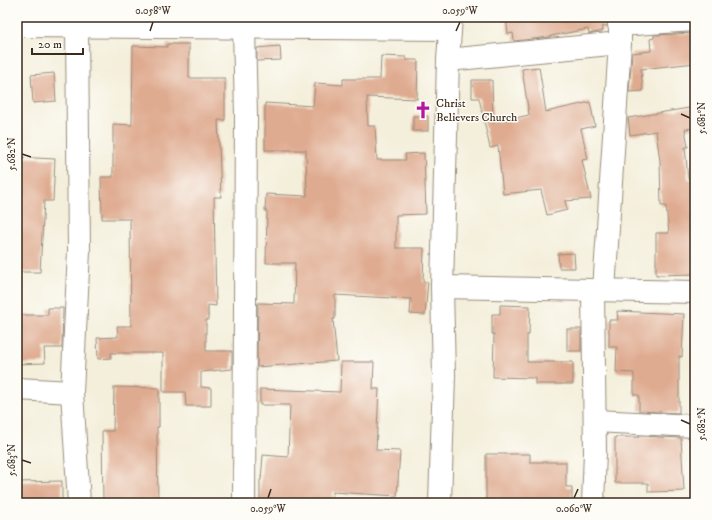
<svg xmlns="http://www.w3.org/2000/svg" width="712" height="520" font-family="'IM FELL DW Pica',serif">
<rect width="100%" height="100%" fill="#fdfcf7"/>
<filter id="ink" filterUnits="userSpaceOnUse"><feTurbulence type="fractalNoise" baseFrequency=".025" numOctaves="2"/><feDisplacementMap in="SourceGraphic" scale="8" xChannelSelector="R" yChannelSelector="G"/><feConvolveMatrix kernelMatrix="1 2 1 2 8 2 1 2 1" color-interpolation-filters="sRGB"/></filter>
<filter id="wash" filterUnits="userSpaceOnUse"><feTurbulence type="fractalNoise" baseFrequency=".012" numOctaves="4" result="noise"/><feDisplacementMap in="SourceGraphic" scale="16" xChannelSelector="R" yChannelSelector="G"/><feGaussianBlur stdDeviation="0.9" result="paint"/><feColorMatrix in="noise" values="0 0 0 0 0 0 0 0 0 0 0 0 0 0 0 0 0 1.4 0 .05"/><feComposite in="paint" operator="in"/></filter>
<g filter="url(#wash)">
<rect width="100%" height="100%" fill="#f4efdb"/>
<g id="blocks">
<g fill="#dfab90">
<polygon points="506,17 608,17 608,21 607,26 602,27 603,31 589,34 588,29 551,36 551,37 514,41 513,33 508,34"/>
<polygon points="695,33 695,63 641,69 643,91 629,92 632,53 651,51 650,39 654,38 654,35"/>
<polygon points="167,44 189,44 189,78 225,78 225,120 218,120 221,197 214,197 216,306 208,305 208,320 206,320 206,351 232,351 232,369 201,372 201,387 211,388 211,406 186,406 185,392 163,392 163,353 111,353 111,358 98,359 97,338 118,337 117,326 131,326 130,219 102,219 101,177 113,177 113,124 132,125 133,46 167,47"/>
<polygon points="280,46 281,60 257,61 257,48"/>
<polygon points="381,56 406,57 406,60 418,60 417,99 367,97 368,126 375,126 377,160 406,160 405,154 424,153 426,214 396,215 396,248 424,248 423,282 428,282 425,315 410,314 411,299 335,295 335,319 333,319 337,361 257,367 258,303 294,304 295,263 266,263 267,211 265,211 266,194 307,196 306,150 265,150 265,103 313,106 315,83 343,85 343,79 380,79"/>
<polygon points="539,67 546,112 590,102 595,126 581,129 588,159 582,160 591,199 565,201 567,210 547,215 541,190 503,194 498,146 490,148 479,98 472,98 472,80 492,80 493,123 529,115 522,69"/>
<polygon points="54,73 56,101 33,103 31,75"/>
<polygon points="695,107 695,128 685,129 688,147 685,147 688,179 695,179 695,274 656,275 656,233 669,233 666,206 661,206 660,161 656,131 630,135 628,118"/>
<rect x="413" y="116" width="15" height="15"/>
<polygon points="17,157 55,159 53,201 44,201 40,272 19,272 20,253 17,253"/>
<polygon points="574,253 575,268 559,268 558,254"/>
<polygon points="500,305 530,306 529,335 527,335 527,362 573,362 573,384 535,384 535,378 493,377 494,334 492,334 492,314 500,314"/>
<polygon points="48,308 63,308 62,348 44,348 45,363 17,364 17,315 48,315"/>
<polygon points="617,311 684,314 682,357 679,356 679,413 639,411 639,395 634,395 634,373 616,372 617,347 609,347 609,320 618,320"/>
<rect x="567" y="329" width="14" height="22"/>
<polygon points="341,362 374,362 373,389 379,389 376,450 400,451 397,496 333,492 332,503 260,503 260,480 261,480 263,455 288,457 290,405 260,405 260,389 340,392"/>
<polygon points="114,387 159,388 159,427 157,427 158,503 103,503 102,431 113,431"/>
<polygon points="639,436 681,438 684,491 648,492 648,483 615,483 615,437 639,437"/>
<polygon points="486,454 530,454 530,462 566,462 566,487 572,487 572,503 486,503"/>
<polygon points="62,481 62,503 17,503 17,482"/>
</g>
</g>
</g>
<g filter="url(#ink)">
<use href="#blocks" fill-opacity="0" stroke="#988c7c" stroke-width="1"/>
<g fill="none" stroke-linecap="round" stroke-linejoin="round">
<g stroke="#988c7c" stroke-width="24">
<g id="minor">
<polyline points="619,25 695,20"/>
<polyline points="17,26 450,29"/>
<polyline points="77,27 79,251 72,392 79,503"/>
<polyline points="244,28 246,116 244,503"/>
<polyline points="448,60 620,43"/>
<polyline points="442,287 695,292"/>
<polyline points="604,290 620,43 620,17"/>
<polyline points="17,389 72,392"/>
<polyline points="595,421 695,426"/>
<polyline points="440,503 444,376 442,287 448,60 451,17"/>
<polyline points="593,503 595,452 593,291"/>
</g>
</g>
<use href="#minor" stroke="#fff" stroke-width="22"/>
</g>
</g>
<path fill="none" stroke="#3b2a1e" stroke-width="1.5" d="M150 31 153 22M456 31 460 22M681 114 690 118M22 154 31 157M681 420 690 424M22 460 31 463M268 498 271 489M574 498 578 489"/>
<defs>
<g id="church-bare" transform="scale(1.38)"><path d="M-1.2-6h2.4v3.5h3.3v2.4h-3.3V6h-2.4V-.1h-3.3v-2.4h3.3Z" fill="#b5179e" stroke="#fdfcf7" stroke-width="2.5" paint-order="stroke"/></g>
</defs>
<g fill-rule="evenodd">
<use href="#church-bare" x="423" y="110"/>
</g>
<g text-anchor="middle" stroke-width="3" stroke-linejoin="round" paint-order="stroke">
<g font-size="12" fill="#3b2a1e" stroke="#fdfcf7" text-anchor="start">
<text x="436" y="107">Christ<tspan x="436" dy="14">Believers Church</tspan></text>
</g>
</g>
<rect width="712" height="520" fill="none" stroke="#fdfcf7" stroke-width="44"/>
<path d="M32 48v6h51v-6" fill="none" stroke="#3b2a1e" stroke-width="2"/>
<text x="38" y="48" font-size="12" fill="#3b2a1e" stroke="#fdfcf7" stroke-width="3" paint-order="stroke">20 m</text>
<rect x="22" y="22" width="668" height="476" fill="none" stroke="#3b2a1e" stroke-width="1.5"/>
<g font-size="10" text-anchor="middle" fill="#3b2a1e">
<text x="153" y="14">0.058°W</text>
<text x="460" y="14">0.059°W</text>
<text transform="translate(701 118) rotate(-90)" y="4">5.681°N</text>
<text transform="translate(11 154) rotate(-90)" y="4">5.682°N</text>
<text transform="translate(701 424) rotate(-90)" y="4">5.682°N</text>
<text transform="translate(11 460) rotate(-90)" y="4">5.683°N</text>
<text x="268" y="512">0.059°W</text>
<text x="574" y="512">0.060°W</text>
</g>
</svg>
